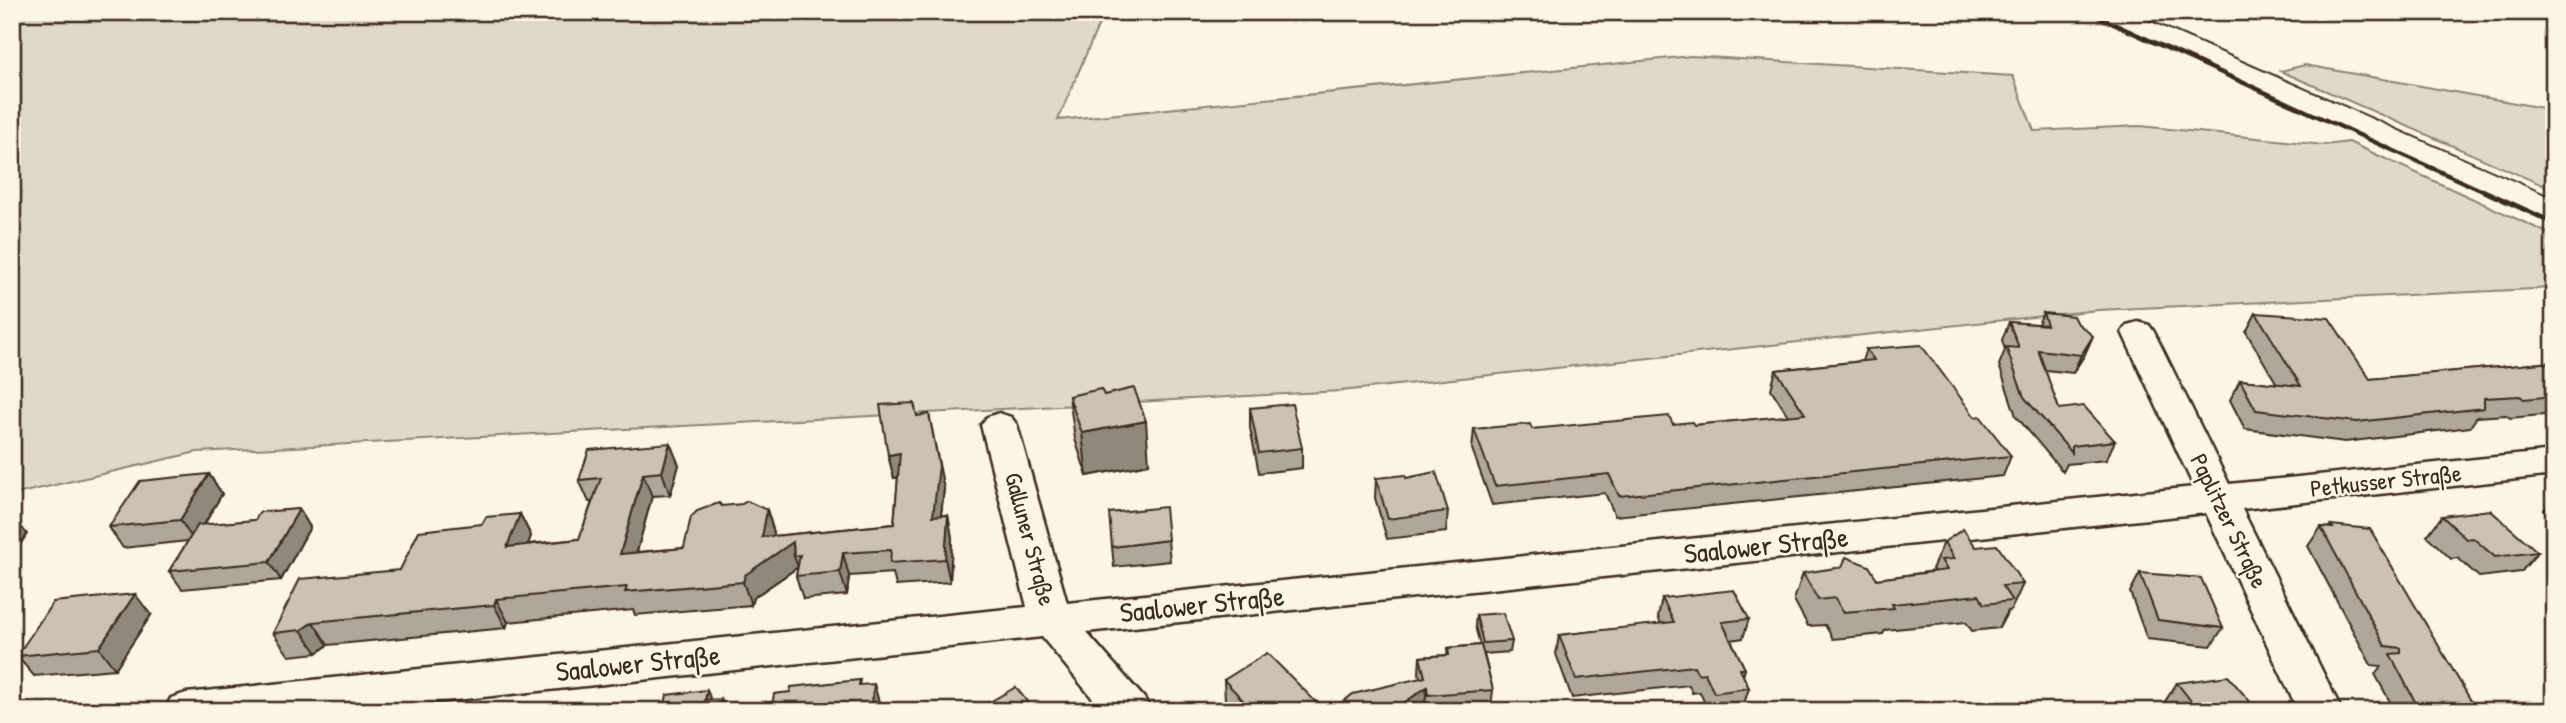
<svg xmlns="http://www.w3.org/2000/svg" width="2566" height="723" font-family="'Patrick Hand',sans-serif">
<rect width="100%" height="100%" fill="#fcf5e5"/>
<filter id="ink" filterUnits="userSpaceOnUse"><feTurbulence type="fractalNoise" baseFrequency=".0143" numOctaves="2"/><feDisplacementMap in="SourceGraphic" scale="14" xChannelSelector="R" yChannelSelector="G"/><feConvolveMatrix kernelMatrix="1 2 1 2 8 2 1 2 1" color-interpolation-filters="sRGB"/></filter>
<g filter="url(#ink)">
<g fill="#e0d8c8" stroke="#8e8173" stroke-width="2">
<polygon points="12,12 1104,12 1058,120 1691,56 2013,76 2034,131 2140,126 2324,145 2349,142 2554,236 2554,288 2098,310 1341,391 197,452 12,495"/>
<polygon points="2305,65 2554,110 2554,190 2280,71"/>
</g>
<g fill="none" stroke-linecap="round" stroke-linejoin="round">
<g stroke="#3b2a1e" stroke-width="5">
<polygon id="street" points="2138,322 2149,325 2154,332 2229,484 2554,451 2554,475 2242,509 2342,711 2298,711 2206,513 1086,632 1144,698 1151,711 1103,711 1042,637 354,711 164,711 171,698 186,693 1027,607 981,425 987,417 999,413 1011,417 1017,425 1067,603 2194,487 2122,332 2127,325"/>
</g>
<use href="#street" fill="#fcf5e5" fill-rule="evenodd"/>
<polyline stroke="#3b2a1e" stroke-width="2" points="2131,12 2554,198"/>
<polyline stroke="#3b2a1e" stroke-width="4.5" points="2087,12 2485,192"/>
<polyline stroke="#3b2a1e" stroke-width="5" points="2482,190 2554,223"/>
</g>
<g fill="#afa79a" stroke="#3b2a1e" stroke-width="2">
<polygon points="2043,313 2085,354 2073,373 2045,370 2059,409 2115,441 2106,460 2067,464 2063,472 2016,416 1999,365 2005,350 2002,340 2009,322 2038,324"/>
<polygon points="2256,313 2370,379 2554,362 2554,414 2510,418 2506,415 2477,417 2470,427 2345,442 2245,429 2230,400 2240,380 2277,384 2246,332"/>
<polygon points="1866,349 1975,417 2011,456 2003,476 1615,516 1605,493 1492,505 1472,449 1474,429 1532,429 1673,424 1694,425 1788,416 1771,389 1776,370 1862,361"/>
<polygon points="1104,395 1149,464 1087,476 1075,439 1069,396"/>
<polygon points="1250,408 1302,448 1302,468 1259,473 1250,428"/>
<polygon points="917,416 944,489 941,515 948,515 952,538 950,582 896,586 893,573 849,576 847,595 803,599 796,576 798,567 753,598 751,605 635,615 633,610 508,622 506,628 328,645 317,653 289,656 273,633 400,570 482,524 520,514 531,536 528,544 579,539 592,502 589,502 579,480 679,465 670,495 652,496 637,552 684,548 722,506 767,510 774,533 773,536 894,524 898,477 894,478 888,455"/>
<polygon points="209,474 222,494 204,525 255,520 299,509 310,527 281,580 182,589 169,571 188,541 123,548 109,527"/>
<polygon points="1376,478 1406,478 1448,511 1446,532 1387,539 1375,498"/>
<polygon points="2554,497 2554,518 2544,510"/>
<polygon points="2442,516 2538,552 2521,572 2479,577 2458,558 2451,559 2427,536"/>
<polygon points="2331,525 2477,711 2395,711 2375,674 2381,666 2371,665 2308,546 2321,527 2328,528"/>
<polygon points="1168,540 1170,561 1114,567 1112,547"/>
<polygon points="1944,542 1976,547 2023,584 2011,610 2008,611 1999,628 1972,631 1966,622 1885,630 1883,634 1833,639 1825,625 1808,626 1794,600 1803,573 1877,579 1934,571 1932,569"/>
<polygon points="2140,573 2223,628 2211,646 2147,639 2130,592"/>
<polygon points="1662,598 1749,619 1743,638 1731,640 1745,669 1743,676 1749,688 1743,707 1708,711 1700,692 1692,693 1689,685 1572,698 1556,654 1559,635 1661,624 1658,617"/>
<polygon points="151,615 115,669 34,676 17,656"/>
<polygon points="1476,615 1512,641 1510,652 1484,654 1493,690 1491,706 1427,711 1419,673 1420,657 1447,655 1448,648 1480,645 1475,626"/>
<polygon points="1224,680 1317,703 1317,711 1234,711 1225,701"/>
<polygon points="2177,683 2258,711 2170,711 2164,703"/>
</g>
<g fill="#8f887d" stroke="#3b2a1e" stroke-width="2">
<polygon points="2093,336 2085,354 2073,373 2081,355"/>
<polygon points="929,414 944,489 938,539 933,516"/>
<polygon points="1146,421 1149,464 1087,476 1082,433"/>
<polygon points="670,443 679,465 670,495 662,472"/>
<polygon points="900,453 905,476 894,478 888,455"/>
<polygon points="209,474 222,494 194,541 180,520"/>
<polygon points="643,474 652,496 630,577 620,554"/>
<polygon points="299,509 310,527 281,580 269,562"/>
<polygon points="767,510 774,533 769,558 793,542 794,556 798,567 753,598 751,605 743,582"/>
<polygon points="520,514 531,536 518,570 507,547"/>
<polygon points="12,515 27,534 12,557"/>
<polygon points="948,515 952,538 950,582 945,559"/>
<polygon points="843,553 849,576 847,595 840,572"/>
<polygon points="135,594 151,615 115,669 99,648"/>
<polygon points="496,599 508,622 506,628 494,605"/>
<polygon points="313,622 328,645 317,653 301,630"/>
<polygon points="874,684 879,702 878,711 871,711"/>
<polygon points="1427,687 1425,703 1414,711 1392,711"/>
<polygon points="707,690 715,710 705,700"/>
<polygon points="721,699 726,711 719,711"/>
<polygon points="1317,703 1317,711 1304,711"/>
</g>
<g fill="#ccc2b3" stroke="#3b2a1e" stroke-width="2">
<polygon points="2043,313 2073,316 2076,322 2093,336 2081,355 2038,350 2059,409 2084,406 2115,441 2072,446 2072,453 2024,397 2006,347 2019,348 2009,322 2047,325"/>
<polygon points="2256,313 2329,318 2370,379 2554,362 2554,396 2524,399 2520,396 2484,398 2484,408 2357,422 2256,410 2240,380 2301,386"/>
<polygon points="1921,345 1975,417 1980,416 2011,456 1619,496 1609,474 1495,486 1474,429 1530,424 1532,429 1669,416 1673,424 1692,422 1694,425 1805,414 1776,370 1874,360 1866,349"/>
<polygon points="1134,388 1146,421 1082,433 1069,396 1101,389 1104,395"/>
<polygon points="914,403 917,416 929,414 939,466 933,516 948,515 945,559 890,563 891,550 843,553 840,572 796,576 800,555 794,556 793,542 745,575 743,582 625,592 627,587 496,599 494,605 313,622 301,630 273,633 300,579 400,570 419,531 482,524 486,517 520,514 507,547 579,539 601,478 579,480 589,450 670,443 662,472 643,474 620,554 684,548 691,517 697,511 719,503 722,506 742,504 747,501 767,510 762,537 894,524 900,453 888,455 880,405"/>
<polygon points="1292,404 1302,448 1259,453 1250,408"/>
<polygon points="1436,472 1448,511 1388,519 1376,478 1405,475 1406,478"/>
<polygon points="209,474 180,520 109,527 140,481"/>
<polygon points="1165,507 1168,540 1112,547 1109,513"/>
<polygon points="299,509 269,562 169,571 198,525 255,520 260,512"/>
<polygon points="2490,510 2538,552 2495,557 2473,538 2466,539 2442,516"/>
<polygon points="2331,525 2370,529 2477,711 2420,711 2390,654 2401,653 2401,648 2385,646 2321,527 2333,528"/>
<polygon points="1963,529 1976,547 1997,545 2023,584 2002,586 2012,601 1984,604 1979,595 1892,604 1894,608 1843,612 1835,598 1818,600 1803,573 1842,567 1846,557 1869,566 1877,579 1947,570 1941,560 1954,559 1944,542"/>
<polygon points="2140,573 2201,578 2223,628 2158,620"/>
<polygon points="1734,590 1749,619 1722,622 1745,669 1740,669 1749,688 1714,693 1705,673 1698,674 1694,666 1576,679 1559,635 1674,622 1662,598"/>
<polygon points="135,594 99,648 17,656 53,602"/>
<polygon points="1503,613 1512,641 1483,643 1476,615"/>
<polygon points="1481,645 1493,690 1428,695 1427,687 1392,711 1331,711 1353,694 1425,677 1420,657 1449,655 1448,648"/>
<polygon points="1267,653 1317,703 1304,711 1253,711 1224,680"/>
<polygon points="2228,676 2258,711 2199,711 2177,683"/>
<polygon points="860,680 859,685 874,684 871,711 771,711 774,694 790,692 791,687"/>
<polygon points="1016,687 1034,711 974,711"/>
<polygon points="707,690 705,700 721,699 719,711 641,711 641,707 665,704 667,695"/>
<polygon points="580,704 578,711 522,711"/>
<polygon points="1905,705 1908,711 1863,711"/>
</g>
</g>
<g text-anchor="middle" stroke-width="5" stroke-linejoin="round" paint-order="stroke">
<g font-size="24" fill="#3b2a1e" stroke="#fcf5e5">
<text transform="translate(2386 481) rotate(-6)" y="8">Petkusser Straße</text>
<text transform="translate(2229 521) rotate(64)" y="8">Paplitzer Straße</text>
<text transform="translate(1030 539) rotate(75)" y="8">Galluner Straße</text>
</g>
<g font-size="28" fill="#3b2a1e" stroke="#fcf5e5">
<text transform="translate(1766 545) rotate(-6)" y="10">Saalower Straße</text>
<text transform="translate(1202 604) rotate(-6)" y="10">Saalower Straße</text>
<text transform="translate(638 663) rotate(-6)" y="10">Saalower Straße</text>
</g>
</g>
<rect width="2566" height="723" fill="none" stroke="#fcf5e5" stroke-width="42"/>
<rect x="21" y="21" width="2524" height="681" fill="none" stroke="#3b2a1e" stroke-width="2.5" filter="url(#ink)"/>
</svg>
